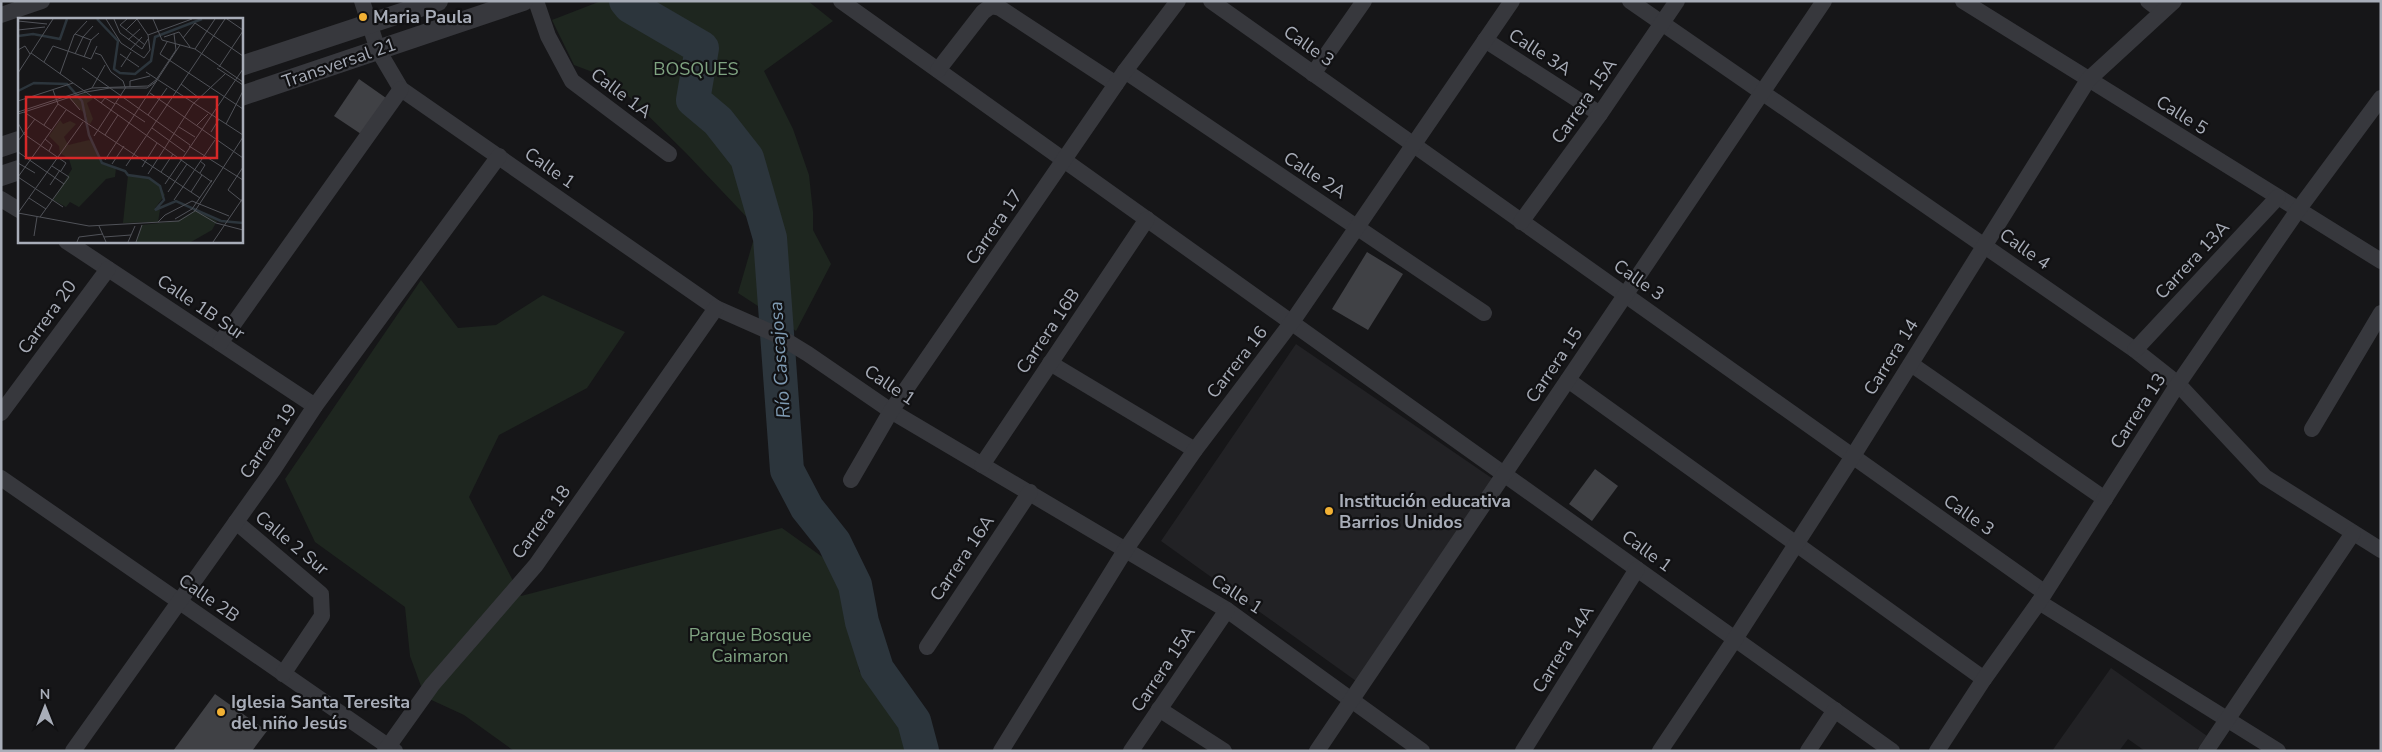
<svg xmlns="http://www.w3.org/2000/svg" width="2382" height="752" font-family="'Nunito Sans',sans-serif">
<rect width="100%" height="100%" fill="#161618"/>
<g fill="#222225">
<polygon points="1296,344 1496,481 1363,686 1161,541"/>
<polygon points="2111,668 2207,736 2196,751 2145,751 2128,739 2119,751 2052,751"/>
</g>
<g fill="#1e261f">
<polygon points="601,1 808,1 833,21 764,71 793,129 809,175 813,212 813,230 831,264 796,331 738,293 757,228 686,153 611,79 574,65 552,20"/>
<polygon points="421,280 458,328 496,325 543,295 625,332 587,388 499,435 469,497 521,596 782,528 849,576 859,671 904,718 915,751 514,751 464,715 425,697 410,656 405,607 315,542 285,479"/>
</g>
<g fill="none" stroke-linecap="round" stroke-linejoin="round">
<polyline stroke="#2c353c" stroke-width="34" points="626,1 630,6 702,48 693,100 718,121 747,158 770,238 787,470 807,508 834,542 855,585 862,622 877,669 914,721 922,751"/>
</g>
<g fill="#404145">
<polygon points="359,79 386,98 361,134 334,116"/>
<polygon points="1367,252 1403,274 1368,330 1332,309"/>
<polygon points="1595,469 1618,486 1592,521 1569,504"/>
<polygon points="215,694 267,731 252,751 173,751"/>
</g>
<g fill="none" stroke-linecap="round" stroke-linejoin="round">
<g stroke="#37383d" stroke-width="16">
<polyline points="362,1 378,50 401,89 716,308 777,335 808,354 891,411 1227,610 1422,751"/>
<polyline points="536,1 548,36 572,81 669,154"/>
<polyline points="841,1 1892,751"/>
<polyline points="1211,1 2044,592"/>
<polyline points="1630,1 2135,350 2178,384 2265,477 2381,550"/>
<polyline points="1963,1 2381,261"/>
<polyline points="2148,1 2161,11"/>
<polyline points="1,15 42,1"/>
<polyline points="1485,40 1600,114"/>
<polyline points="938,70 983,12 991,6 1000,8 1116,84"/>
<polyline points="1125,71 1484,313"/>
<polyline points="1313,74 1364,1"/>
<polyline points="1,199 19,210"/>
<polyline points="1521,222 1600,114 1677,1"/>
<polyline points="66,241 315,406"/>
<polyline points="220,343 401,89"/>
<polyline points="2135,350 2278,197"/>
<polyline points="1050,363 1195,450"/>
<polyline points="1911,364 2105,499"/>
<polyline points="1568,380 1984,679"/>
<polyline points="1,413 108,269"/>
<polyline points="2312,429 2381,313"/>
<polyline points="982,465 1147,219"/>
<polyline points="1,478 395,751"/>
<polyline points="851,480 891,411 1125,71 1178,1"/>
<polyline points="236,522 321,594 322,616 283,674"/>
<polyline points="2039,602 2278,751"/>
<polyline points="927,647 1030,492"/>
<polyline points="1159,709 1224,751"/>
<polyline points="73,751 273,470 315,406 499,156"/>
<polyline points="385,751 432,685 536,565 716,308"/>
<polyline points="1001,751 1126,549 1195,450 1292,322 1512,1"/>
<polyline points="1131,751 1227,610"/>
<polyline points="1317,751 1824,1"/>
<polyline points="1523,751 1637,569"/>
<polyline points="1660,751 1735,639 1853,456 2088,80 2174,1"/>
<polyline points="1808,751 1835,710"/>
<polyline points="1937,751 1984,679 2039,602 2178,384 2298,210 2381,98"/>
<polyline points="2206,751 2353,533"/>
</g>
<g stroke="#37383d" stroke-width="20">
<polyline points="241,66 438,1"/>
<polyline points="241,96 523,1"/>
<polyline points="1,147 19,141"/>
<polyline points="1,176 19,170"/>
</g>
</g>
<g fill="#f2b134" stroke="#111113" stroke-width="2">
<circle cx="363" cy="17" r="5"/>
<circle cx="1329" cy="511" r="5"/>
<circle cx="221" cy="712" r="5"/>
</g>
<g text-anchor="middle" stroke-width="4.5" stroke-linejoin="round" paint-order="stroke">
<g font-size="18" font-weight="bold" fill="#a8adb8" stroke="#111113" text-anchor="start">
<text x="373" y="23">Maria Paula</text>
<text x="1339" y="507">Institución educativa<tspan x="1339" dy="21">Barrios Unidos</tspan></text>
<text x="231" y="708">Iglesia Santa Teresita<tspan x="231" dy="21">del niño Jesús</tspan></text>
</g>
<g font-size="18" fill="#a8adb8" stroke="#111113">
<text transform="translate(1309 46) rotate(35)" y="6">Calle 3</text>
<text transform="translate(1540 52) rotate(33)" y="6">Calle 3A</text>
<text transform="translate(339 63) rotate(-19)" y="6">Transversal 21</text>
<text transform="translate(621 93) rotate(37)" y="6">Calle 1A</text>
<text transform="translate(1584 101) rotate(-55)" y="6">Carrera 15A</text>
<text transform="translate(2182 115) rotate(32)" y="6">Calle 5</text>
<text transform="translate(550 168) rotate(35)" y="6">Calle 1</text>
<text transform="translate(1315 175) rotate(33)" y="6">Calle 2A</text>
<text transform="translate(994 227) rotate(-56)" y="6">Carrera 17</text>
<text transform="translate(2025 249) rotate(35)" y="6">Calle 4</text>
<text transform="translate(2192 260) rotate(-47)" y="6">Carrera 13A</text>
<text transform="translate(1639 280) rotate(35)" y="6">Calle 3</text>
<text transform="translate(201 307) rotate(34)" y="6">Calle 1B Sur</text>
<text transform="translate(47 317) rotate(-54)" y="6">Carrera 20</text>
<text transform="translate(1048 331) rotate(-56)" y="6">Carrera 16B</text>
<text transform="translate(1891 357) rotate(-58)" y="6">Carrera 14</text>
<text transform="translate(1237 362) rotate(-52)" y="6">Carrera 16</text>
<text transform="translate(1554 365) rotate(-56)" y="6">Carrera 15</text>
<text transform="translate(890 385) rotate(34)" y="6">Calle 1</text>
<text transform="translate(2138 411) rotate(-57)" y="6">Carrera 13</text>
<text transform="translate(268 441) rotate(-56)" y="6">Carrera 19</text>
<text transform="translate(1969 515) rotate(35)" y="6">Calle 3</text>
<text transform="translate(541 522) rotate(-54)" y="6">Carrera 18</text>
<text transform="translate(292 543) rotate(40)" y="6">Calle 2 Sur</text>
<text transform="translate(1647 551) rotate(36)" y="6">Calle 1</text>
<text transform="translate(962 558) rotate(-56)" y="6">Carrera 16A</text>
<text transform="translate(1237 594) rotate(33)" y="6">Calle 1</text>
<text transform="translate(209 598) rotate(35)" y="6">Calle 2B</text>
<text transform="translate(1563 649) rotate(-58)" y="6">Carrera 14A</text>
<text transform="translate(1163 669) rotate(-56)" y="6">Carrera 15A</text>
</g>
<g font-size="18" fill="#7fa381" stroke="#111113">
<text x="696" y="75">BOSQUES</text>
<text x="750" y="641">Parque Bosque<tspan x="750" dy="21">Caimaron</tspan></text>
</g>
<g font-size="19" font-style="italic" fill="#7f9bb3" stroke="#111113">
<text transform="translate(779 360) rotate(-94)" y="7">Río Cascajosa</text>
</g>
</g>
<g transform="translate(18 18)">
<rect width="225" height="225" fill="#161618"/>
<path d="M67 75 75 81 69 85 75 101 72 106 67 103 69 98 52 81ZM42 102 45 106 52 103 58 106 46 119 50 127 71 122 76 126 84 146 98 150 97 159 88 161 61 189 52 184 48 189 35 182 54 151 51 141 42 135 41 128 31 118ZM110 157 131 160 142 168 147 177 137 190 142 192 140 204 105 205ZM178 192 199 203 194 212 173 224H118L124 207 159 203Z" fill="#1e261f"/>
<path fill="none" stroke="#2c353c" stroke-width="2.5" d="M79 1 100 23 96 51 102 55 117 56 133 43 137 19 184 1M0 18 15 16 42 21 49 1M0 73 16 65 49 66 64 83 71 117 84 145 107 153 110 157 131 160 142 168 146 182 137 192 158 183 203 203M203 203 225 205"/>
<path fill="none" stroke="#505258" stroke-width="1" d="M88 1 103 25 126 40 132 32 130 17 119 1M96 1 102 15 124 31 130 21M109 1 102 7 127 27M135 1 144 22 177 31 225 64M209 1 225 12M0 3 29 6M0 12 27 9M108 12 119 1M57 16 73 22M130 17 174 1M146 19 161 14 172 29M165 20 177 5 225 38M110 22 122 11M149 24 142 36 225 91M177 31 197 1M0 32 7 28 12 36M112 32 124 19M13 35 194 164M77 35 83 37 93 54 105 63 107 69M57 36 65 19 75 8M102 36 121 49M66 39 73 22 81 15M26 44 35 28 73 41 79 28M103 49 113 34M201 49 225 13M64 50 172 127M199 50 225 67M128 54 225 117M0 55 35 1M42 56 56 17 69 3M163 66 181 80M112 69V63L132 58M74 70 87 47M35 72 40 86 182 180M132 75 225 140M51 79 62 92M0 83 55 65M83 85 87 80 97 86M98 85 127 104M0 94 74 70 130 68 138 62 158 32 156 16M6 94 33 112M0 96 68 74 92 70H129L139 63M130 97 149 70M0 105 6 116 48 145 43 153M208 106 225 73M26 107 40 86M179 107 190 96M161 109 177 119M134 110 167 134M193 114 201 101M87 117 100 97M76 118 108 69M27 121 34 127 31 133M0 123 17 101M171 128 225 162M0 134 46 166M87 142 162 27M0 145 17 155M94 146 106 128M108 148 207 1M124 149 139 125M225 149 210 172 225 184M143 154 155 136M182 155 187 147 182 143M130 156 175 86 207 56M0 159 48 92M0 159 45 189M147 166 225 51M32 167 42 152M150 174 169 146M173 174 184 157M11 180 28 191M156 182 197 122M176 192 198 205 225 212M0 195 65 104M0 195 71 208 161 203 177 193 225 119M22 199 51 159 34 148M157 201 174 191 194 162M140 204 147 197 174 183 211 198M81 208 88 224M16 218 19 199M86 219 113 217M59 224 61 219 85 216M110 224 117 208M118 224 124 207M195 224 225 180"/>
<path fill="#d62828" fill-opacity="0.15" stroke="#d62828" stroke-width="2.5" d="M8 79H199V140H8Z"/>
<rect width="225" height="225" fill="none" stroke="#a8adb8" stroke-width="2.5"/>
</g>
<rect width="2382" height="752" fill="none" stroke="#a8adb8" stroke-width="5"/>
<g transform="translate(45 707)" stroke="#111113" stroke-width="4" paint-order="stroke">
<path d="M0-4L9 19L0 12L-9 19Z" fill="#a8adb8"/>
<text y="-8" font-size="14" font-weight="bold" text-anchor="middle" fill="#a8adb8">N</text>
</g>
</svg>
